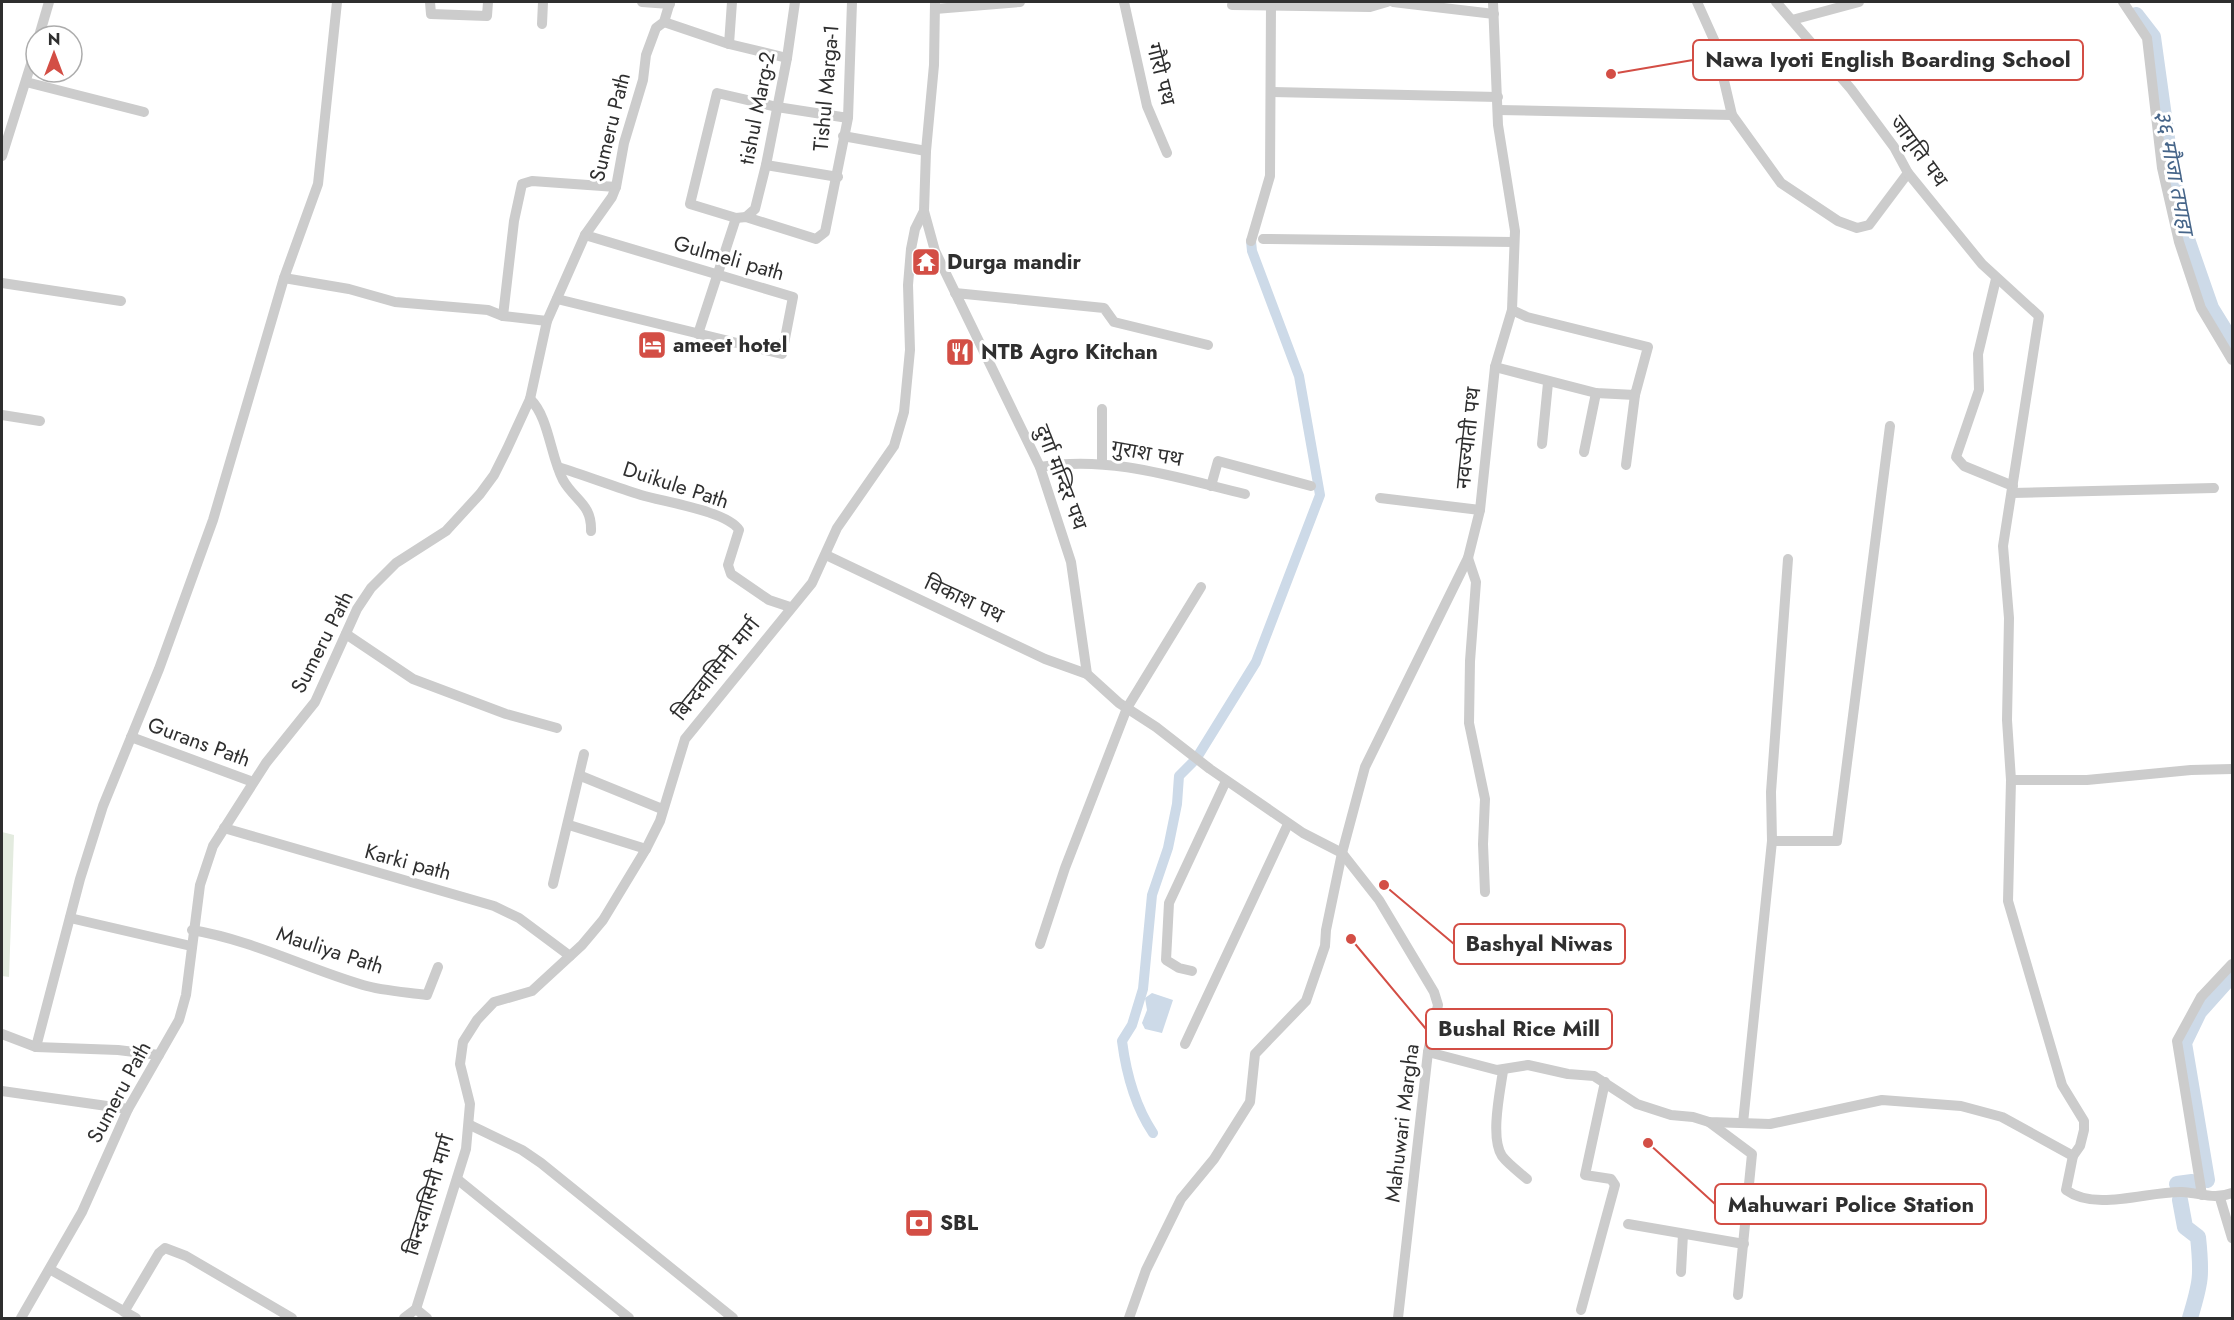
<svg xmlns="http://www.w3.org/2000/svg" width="2234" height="1320" font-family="Jost,'Noto Sans Devanagari',sans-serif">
<rect width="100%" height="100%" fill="#fff"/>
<polygon fill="#e3ebdf" points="2,832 14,835 9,977 2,976"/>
<polygon fill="#cddae8" points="1152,993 1173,1000 1162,1033 1145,1029 1142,1023 1147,1010 1145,998"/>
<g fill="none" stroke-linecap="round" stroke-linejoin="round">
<path stroke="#cddae8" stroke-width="10" d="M1153 1133C1135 1106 1126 1072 1122 1041L1132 1025 1143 989 1152 895 1168 848 1177 804 1179 776 1196 759 1256 662 1320 495 1299 376 1252 251 1251 241"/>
<g stroke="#cddae8" stroke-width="16">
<polyline points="2136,15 2153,37 2172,174 2187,239 2211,308 2232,342"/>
<polyline points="2207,1180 2184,1043 2199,1012 2232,975"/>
<polyline points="2177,1184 2192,1182"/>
<path d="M2180 1200 2185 1227 2198 1237C2202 1275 2201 1282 2190 1318"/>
</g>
<g stroke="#ccc" stroke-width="10">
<polyline points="430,2 431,14 487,16 488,2"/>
<polyline points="642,2 670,4"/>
<polyline points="935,2 934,65 926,151 924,211 935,251 1040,467 1071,562 1087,674 1119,703 1156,727 1210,769 1303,833 1342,853 1379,900 1434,992 1438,1005 1428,1052 1398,1318"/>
<polyline points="1124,2 1147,106 1167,153"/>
<polyline points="1393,2 1494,14"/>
<polyline points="1697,2 1715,42 1732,115 1781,183 1838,221 1857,228 1869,225 1908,173"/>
<polyline points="1776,2 1851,89 1894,147 1908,173 1982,264 2039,316 2003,546 2009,618 2007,720 2011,780 2008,901 2062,1085 2084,1121 2084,1130 2080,1146 2073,1156"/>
<polyline points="2123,2 2147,38 2162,168 2179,242 2201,308 2232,360"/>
<polyline points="1232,5 1370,7 1387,2"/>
<polyline points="935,9 1020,2"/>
<polyline points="1792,20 1859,2"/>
<polyline points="664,22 729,44 787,58"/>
<polyline points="542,24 543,2"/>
<polyline points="39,36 49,2"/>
<polyline points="729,44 732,2"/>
<polyline points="26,82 144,112"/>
<polyline points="1272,92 1498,97"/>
<polyline points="1498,110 1732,115"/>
<polyline points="848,118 777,107 717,93 690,204 736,218 746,217 816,239 825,232 848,118 852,2"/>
<polyline points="843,136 926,151"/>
<polyline points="2,156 36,48"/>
<polyline points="766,165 838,177"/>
<polyline points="746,217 755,209 766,165 787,58 795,2"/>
<polyline points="1263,239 1514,242"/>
<polyline points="1251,241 1270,176 1271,4"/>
<polyline points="284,278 349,289 395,302 488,310 503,316 547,321"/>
<polyline points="1996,279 1978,354 1979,390 1956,457 1964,466 2013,486"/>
<polyline points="2,283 121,301"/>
<polyline points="955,293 1104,308 1114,322 1208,345"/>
<polyline points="557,299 782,354 793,297 585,235"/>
<polyline points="503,316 514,221 522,184 532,181 616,187"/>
<polyline points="698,334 736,218"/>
<polyline points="1495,367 1596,393 1635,395 1648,347 1527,317 1512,310"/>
<path d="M530 399C549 417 550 455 563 480 575 501 592 504 591 531"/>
<polyline points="1102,409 1102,464"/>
<polyline points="2,415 40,421"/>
<polyline points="1542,444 1548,383"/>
<polyline points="1584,452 1596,393"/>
<polyline points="1626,465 1635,395"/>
<path d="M558 467C586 476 613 486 641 495 664 502 727 511 739 530L728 565 731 574 769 600 790 607"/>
<path d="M1040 467C1110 455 1178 478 1245 494"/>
<polyline points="1211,486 1218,461 1311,486"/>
<polyline points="2012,493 2214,488"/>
<polyline points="1380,498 1480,510"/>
<polyline points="826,555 1045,659 1087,674"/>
<polyline points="1468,558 1476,582 1470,661 1469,723 1485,799 1483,844 1485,892"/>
<polyline points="346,634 413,679 506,714 557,728"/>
<polyline points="131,737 253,782"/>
<polyline points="581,776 662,809"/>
<polyline points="2011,780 2087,780 2191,770 2232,769"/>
<polyline points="569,825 646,849"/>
<polyline points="224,828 494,906 519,918 570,956"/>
<polyline points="1772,841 1837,841 1890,426"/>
<polyline points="553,884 584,754"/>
<polyline points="70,918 191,946"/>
<path d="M192 930C252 940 305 968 363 985 383 991 406 992 427 995L438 967"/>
<polyline points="1040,944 1065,868 1127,708 1201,587"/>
<polyline points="1192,971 1179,968 1166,960 1169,903 1226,781"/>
<polyline points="2,1034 36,1047 118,1050 159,1055"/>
<polyline points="1185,1044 1288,824"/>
<polyline points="36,1047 80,879 103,806 159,669 213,520 284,278 318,184 337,2"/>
<path d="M1428 1052 1497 1070 1528 1065 1568 1074 1594 1076 1637 1104 1671 1115 1693 1117 1709 1122 1770 1124 1882 1100 1961 1106 2002 1117 2073 1156 2066 1190C2096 1212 2148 1191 2182 1192 2201 1193 2214 1200 2232 1193"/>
<path d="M1503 1071C1500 1092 1490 1138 1502 1156 1508 1164 1519 1172 1527 1179"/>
<polyline points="2,1091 128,1109"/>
<polyline points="1709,1122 1752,1154 1738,1295"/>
<polyline points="1743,1123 1772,841 1771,792 1788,559"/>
<polyline points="470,1125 522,1150 541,1163 733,1318"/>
<polyline points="457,1179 629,1318"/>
<polyline points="2202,1195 2177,1041 2201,997 2232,964"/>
<polyline points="2220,1198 2232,1238"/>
<polyline points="1628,1224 1744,1244"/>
<polyline points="51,1270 136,1318"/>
<polyline points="1681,1272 1683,1234"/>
<polyline points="416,1309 466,1149 470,1104 460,1064 463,1042 477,1020 494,1002 532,991 582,945 603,920 646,849 660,821 685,739 812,583 837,528 894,446 904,412 910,350 908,285 911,249 915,229 924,211"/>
<polyline points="416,1309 427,1318"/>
<polyline points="1581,1310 1615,1185 1611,1179 1585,1175 1605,1082"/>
<polyline points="124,1312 159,1253 165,1248 186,1256 292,1318"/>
<polyline points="21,1318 82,1212 128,1109 179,1020 186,995 200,885 213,846 266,763 315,702 357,609 371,588 396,563 446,531 480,494 494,475 507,449 530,399 547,321 585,235 612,197 616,187 624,143 643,80 646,55 656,28 664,22 670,2"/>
<polyline points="404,1318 416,1309"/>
<polyline points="1129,1318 1146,1270 1181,1199 1214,1159 1250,1102 1255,1054 1306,1001 1325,946 1326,930 1342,853 1365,767 1468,558 1480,510 1495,367 1512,310 1515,231 1498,125 1493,2"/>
</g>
</g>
<defs>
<g id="temple-square" transform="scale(1.5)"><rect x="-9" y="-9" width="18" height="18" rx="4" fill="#d34e45" stroke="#fff"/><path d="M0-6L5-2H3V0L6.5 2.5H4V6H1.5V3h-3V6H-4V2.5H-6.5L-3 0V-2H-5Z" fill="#fff"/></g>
<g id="hotel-square" transform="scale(1.5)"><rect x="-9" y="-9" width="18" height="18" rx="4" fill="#d34e45" stroke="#fff"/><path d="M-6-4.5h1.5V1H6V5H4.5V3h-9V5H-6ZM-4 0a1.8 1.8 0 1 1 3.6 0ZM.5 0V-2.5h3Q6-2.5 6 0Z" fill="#fff"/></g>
<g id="restaurant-square" transform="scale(1.5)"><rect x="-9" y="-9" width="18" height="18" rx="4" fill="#d34e45" stroke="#fff"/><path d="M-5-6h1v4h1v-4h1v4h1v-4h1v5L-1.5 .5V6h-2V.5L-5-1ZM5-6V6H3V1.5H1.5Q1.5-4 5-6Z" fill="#fff"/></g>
<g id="bank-square" transform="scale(1.5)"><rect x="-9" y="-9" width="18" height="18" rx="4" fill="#d34e45" stroke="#fff"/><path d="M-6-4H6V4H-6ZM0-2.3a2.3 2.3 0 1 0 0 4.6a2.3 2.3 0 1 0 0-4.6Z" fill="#fff"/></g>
</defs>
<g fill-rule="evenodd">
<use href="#temple-square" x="926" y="262"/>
<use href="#hotel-square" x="652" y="345"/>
<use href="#restaurant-square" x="960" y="352"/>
<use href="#bank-square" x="919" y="1223"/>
</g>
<g text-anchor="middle" stroke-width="6" stroke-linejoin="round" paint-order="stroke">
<g font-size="21" fill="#2f2f2f" stroke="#fff">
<text transform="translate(1161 74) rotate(76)" y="7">गौरी पथ</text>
<text transform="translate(826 88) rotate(-85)" y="7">Tishul Marga-1</text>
<text transform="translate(757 108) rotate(-79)" y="7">tishul Marg-2</text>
<text transform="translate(610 127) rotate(-76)" y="7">Sumeru Path</text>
<text transform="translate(1919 151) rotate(54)" y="7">जागृति पथ</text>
<text transform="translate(729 258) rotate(16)" y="7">Gulmeli path</text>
<text transform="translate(1468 438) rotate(-84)" y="7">नवज्योती पथ</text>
<text transform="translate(1147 453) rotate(10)" y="7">गुराश पथ</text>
<text transform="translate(1061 477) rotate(69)" y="7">दुर्गा मन्दिर पथ</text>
<text transform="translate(676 485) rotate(18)" y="7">Duikule Path</text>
<text transform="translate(964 599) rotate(25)" y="7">विकाश पथ</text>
<text transform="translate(322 642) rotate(-63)" y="7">Sumeru Path</text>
<text transform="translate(716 669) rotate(-51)" y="7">बिन्दवासिनी मार्ग</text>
<text transform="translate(199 742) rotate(20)" y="7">Gurans Path</text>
<text transform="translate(408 862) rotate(15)" y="7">Karki path</text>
<text transform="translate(330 950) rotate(18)" y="7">Mauliya Path</text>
<text transform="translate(119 1092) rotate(-62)" y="7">Sumeru Path</text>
<text transform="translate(1402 1123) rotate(-83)" y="7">Mahuwari Margha</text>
<text transform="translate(429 1195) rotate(-73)" y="7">बिन्दवासिनी मार्ग</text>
</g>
<g font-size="21" font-weight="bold" fill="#2f2f2f" stroke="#fff" text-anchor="start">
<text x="947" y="269">Durga mandir</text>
<text x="673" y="352">ameet hotel</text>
<text x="981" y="359">NTB Agro Kitchan</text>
<text x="940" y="1230">SBL</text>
</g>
<g font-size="22" font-style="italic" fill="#466589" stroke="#fff">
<text transform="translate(2175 172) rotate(79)" y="8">३६ मौजा तपाहा</text>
</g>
</g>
<path fill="none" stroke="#d34e45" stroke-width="2" d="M1611 74L1693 60M1384 885L1454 944M1351 939L1426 1029M1648 1143L1715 1204"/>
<g fill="#d34e45" stroke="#fff" stroke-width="2">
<circle cx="1611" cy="74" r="6"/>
<circle cx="1384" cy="885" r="6"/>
<circle cx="1351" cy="939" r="6"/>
<circle cx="1648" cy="1143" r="6"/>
</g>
<g fill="#fff" stroke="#d34e45" stroke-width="2">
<rect x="1693" y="40" width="390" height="40" rx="6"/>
<rect x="1454" y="924" width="171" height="40" rx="6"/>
<rect x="1426" y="1009" width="186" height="40" rx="6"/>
<rect x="1715" y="1184" width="271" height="40" rx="6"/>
</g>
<g font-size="22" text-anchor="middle" font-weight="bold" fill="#2f2f2f">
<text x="1888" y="67">Nawa Iyoti English Boarding School</text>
<text x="1539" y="951">Bashyal Niwas</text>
<text x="1519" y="1036">Bushal Rice Mill</text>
<text x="1851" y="1212">Mahuwari Police Station</text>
</g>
<rect width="2234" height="1320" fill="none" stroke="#2f2f2f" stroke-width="6"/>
<g transform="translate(54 54)"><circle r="28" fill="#ffffff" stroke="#acacac" stroke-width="1.5"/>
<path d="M0-4.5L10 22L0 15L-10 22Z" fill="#d34e45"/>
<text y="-9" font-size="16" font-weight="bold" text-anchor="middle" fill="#2f2f2f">N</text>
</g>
</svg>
